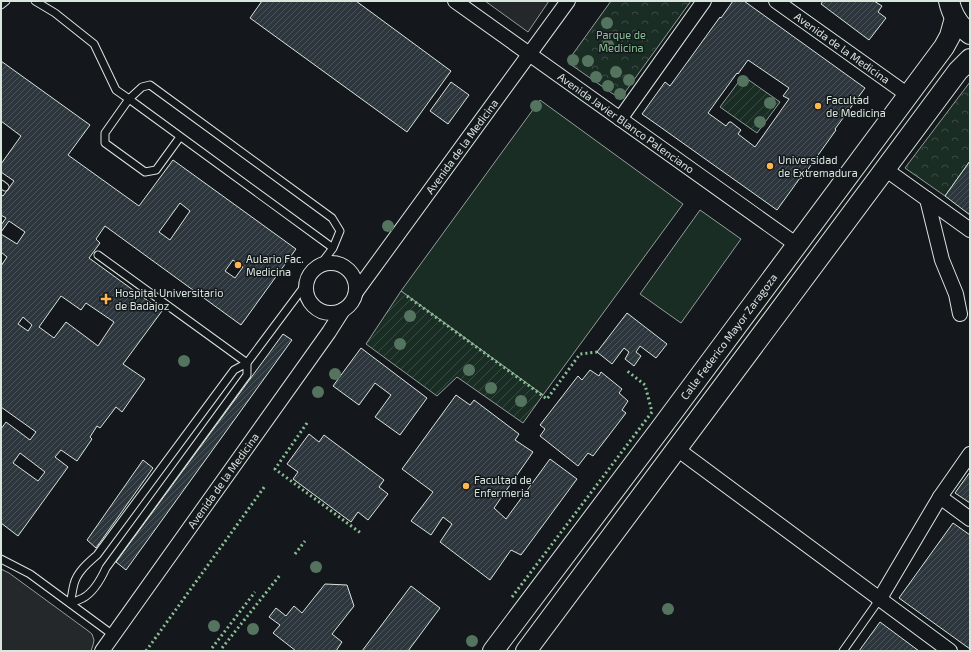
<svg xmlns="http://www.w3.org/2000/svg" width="971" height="652" font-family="'Exo 2',sans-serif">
<defs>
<pattern id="park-crowns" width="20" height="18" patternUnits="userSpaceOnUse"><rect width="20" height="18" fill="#1a2d24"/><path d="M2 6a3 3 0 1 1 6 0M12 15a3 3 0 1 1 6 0" fill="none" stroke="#3b4b43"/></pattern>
<pattern id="garden-furrows" width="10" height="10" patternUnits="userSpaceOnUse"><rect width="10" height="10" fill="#1a2d24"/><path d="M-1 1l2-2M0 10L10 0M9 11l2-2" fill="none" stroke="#3b4b43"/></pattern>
<pattern id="building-hatch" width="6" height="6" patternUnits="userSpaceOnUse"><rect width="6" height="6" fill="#2c363c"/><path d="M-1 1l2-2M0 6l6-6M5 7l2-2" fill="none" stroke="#4a5358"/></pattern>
</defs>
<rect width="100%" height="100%" fill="#14181c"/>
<g fill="#1a2d24" stroke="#939e99">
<polygon points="540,100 683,204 543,395 401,291"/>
<polygon points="700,210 741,239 681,323 640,294"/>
</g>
<g fill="url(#park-crowns)" stroke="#939e99">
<polygon points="611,1 691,1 623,95 618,96 613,94 570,64 569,62 570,58"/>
<polygon points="970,82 970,161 945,196 905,168"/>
</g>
<g fill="url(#garden-furrows)" stroke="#939e99">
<polygon points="743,76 780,102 757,133 720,107"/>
<polygon points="401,291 543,395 523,423 457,377 437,396 366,344"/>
</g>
<g fill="#24282b" stroke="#939e99">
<polygon points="485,1 549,1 528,32"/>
<polygon points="1,569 9,573 87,630 92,634 94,640 93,645 91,651 1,651"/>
</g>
<g fill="url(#building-hatch)" stroke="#d8e6dc" fill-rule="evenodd">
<polygon points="262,1 356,1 451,71 407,132 250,18"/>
<path d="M733 1H744L865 88 835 129 836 130 801 179 800 178 777 210 642 114 665 82 670 86 720 17 721 18ZM748 60 789 88 783 96 789 99 755 147 738 134 741 130 731 122H729L726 126 708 113 737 73 738 74Z"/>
<polygon points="823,1 874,1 882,6 878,12 886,18 869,40 821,4"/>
<path d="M1 61 90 125 68 155 139 206 173 160 296 249 241 325 105 226 96 239 100 243 89 258 162 311 123 364 145 379 122 412 116 407 100 428 97 426 90 437 92 439 77 461 61 450 55 457 68 467 18 536 1 523V429L6 422 30 440 36 432 1 407V266L7 257 1 252V234L17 244 25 232 9 221 1 232V225L6 218 1 215V195L3 196 14 181 1 172V164L21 136 1 121ZM180 203 190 211 170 240 159 232ZM233 260 243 267 235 278 225 271ZM61 296 81 310 86 303 114 322 98 346 66 322 54 338 39 327ZM23 317 32 325 28 331 18 324ZM20 453 45 472 38 481 13 463Z"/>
<polygon points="451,82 469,95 448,124 430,111"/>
<polygon points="970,161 970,215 945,196"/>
<polygon points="627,313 667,344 656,358 640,346 636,352 641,356 634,366 625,359 629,352 624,348 612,364 597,352"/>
<polygon points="283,334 292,340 126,570 116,562"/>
<polygon points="361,348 427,398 400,435 375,417 391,395 375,383 359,405 333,386"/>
<polygon points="590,370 599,376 601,372 622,389 619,393 628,401 622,410 626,413 593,456 588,453 578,466 540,436 545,429 540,425 578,376 582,380"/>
<polygon points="456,395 470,405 474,400 519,434 515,440 533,452 494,508 506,519 550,459 577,479 521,555 511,550 490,580 440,542 452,524 443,517 431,535 411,521 433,492 402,469"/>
<polygon points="309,434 319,442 324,435 384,480 379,487 388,494 368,520 358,512 351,522 293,479 298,472 287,464"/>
<polygon points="143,460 153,468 96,548 87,540"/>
<polygon points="970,472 970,503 955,493"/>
<polygon points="953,523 970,535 970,649 899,598"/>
<polygon points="325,584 347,585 354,606 332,634 342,642 336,651 296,651 273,633 280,625 269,617 276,608 286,616 294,606 302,613"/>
<polygon points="411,586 440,608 408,651 362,651"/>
<polygon points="880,622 919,651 859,651"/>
</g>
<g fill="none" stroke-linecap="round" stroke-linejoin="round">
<g stroke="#d8e6dc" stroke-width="9">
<g id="service">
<polyline points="35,1 55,13 94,44 116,90 129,99 105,133 105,143 145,172 156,170 180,137"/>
<polyline points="1,5 6,1"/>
<polyline points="1,184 5,187"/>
<polyline points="98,255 247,363"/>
<polyline points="320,265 333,248 340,231 332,218 150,85 142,87 129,99 333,248"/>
<path d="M247 363V375L106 568C101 579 94 592 83 598 79 600 74 602 70 603 72 597 72 591 74 584 77 572 88 563 97 555L234 370 247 363 306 284"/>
<polyline points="1,559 30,574 113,635"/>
<polyline points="843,651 879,600"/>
</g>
</g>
<g stroke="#d8e6dc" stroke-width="16">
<g id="minor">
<path id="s1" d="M455 1 797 245"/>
<path id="s2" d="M776 1 908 95"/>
<polyline points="620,119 704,1"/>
<polyline points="885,169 970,230"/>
<polyline points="927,199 942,260 956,294 960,314"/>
<circle cx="331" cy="288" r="25"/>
<path id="s3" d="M356 292 568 1"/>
<polyline points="677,449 950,651"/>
<polyline points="940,497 970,519"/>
<polyline points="879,600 940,497 970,454"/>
<path id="s4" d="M102 651 329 332 343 310"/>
</g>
</g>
<g stroke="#d8e6dc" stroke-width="22">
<g id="secondary">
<path d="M949 1C952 15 959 26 970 34"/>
<path id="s5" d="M493 651 661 428 944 47 950 36 955 18"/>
<polyline points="526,651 958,71 970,59"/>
</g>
</g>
<use href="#service" stroke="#14181c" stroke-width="7"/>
<use href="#minor" stroke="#14181c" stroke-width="14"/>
<use href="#secondary" stroke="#14181c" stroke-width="20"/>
<g stroke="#8ac095" stroke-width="3" stroke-dasharray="2 3" stroke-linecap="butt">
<polyline points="407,296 547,399 580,354 597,352"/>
<polyline points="307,423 275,469 362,534"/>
<polyline points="295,554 305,541"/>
<polyline points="512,597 652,412 645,385 626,370"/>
<polyline points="212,648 255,592"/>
<polyline points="222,648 280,575"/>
<polyline points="146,651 265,486"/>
</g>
</g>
<g fill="#55745f">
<circle cx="607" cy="23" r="6"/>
<circle cx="608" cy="45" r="6"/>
<circle cx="573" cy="60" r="6"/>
<circle cx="588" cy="61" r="6"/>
<circle cx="616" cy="72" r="6"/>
<circle cx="596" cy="77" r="6"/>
<circle cx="629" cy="80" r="6"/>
<circle cx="743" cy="81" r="6"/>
<circle cx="608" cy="86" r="6"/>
<circle cx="620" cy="94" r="6"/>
<circle cx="770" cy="103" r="6"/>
<circle cx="536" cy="106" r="6"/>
<circle cx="760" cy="122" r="6"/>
<circle cx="388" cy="226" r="6"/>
<circle cx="410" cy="316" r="6"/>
<circle cx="400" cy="344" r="6"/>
<circle cx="184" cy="361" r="6"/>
<circle cx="469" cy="370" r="6"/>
<circle cx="335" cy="374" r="6"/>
<circle cx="491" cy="388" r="6"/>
<circle cx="318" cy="392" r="6"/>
<circle cx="521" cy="401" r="6"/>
<circle cx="316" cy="567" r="6"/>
<circle cx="668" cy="609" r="6"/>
<circle cx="214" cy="626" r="6"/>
<circle cx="253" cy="629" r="6"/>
<circle cx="472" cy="641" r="6"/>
</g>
<g fill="#ffb74d" stroke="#14181c" stroke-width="1.5">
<circle cx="818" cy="106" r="4"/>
<circle cx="770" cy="166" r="4"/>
<circle cx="238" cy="265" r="4"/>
<path d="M104 293h4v4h4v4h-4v4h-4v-4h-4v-4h4z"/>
<circle cx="466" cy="486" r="4"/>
</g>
<g text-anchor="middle" stroke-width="3" stroke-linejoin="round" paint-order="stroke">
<g font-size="11" fill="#8ac095" stroke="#14181c">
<text x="621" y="39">Parque de<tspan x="621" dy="13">Medicina</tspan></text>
</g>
<g font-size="11" fill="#d8e6dc" stroke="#14181c">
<text dy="4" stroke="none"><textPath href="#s2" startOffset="81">Avenida de la Medicina</textPath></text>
<text dy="4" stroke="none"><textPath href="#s1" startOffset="210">Avenida Javier Blanco Palenciano</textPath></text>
<text dy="4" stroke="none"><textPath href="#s3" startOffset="180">Avenida de la Medicina</textPath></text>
<text dy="4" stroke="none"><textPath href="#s5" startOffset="393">Calle Federico Mayor Zaragoza</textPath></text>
<text dy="4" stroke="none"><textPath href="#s4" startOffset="209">Avenida de la Medicina</textPath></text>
</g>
<g font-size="11" fill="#d8e6dc" stroke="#14181c" text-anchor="start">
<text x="826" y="104">Facultad<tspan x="826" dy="13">de Medicina</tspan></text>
<text x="778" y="164">Universidad<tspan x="778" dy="13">de Extremadura</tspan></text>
<text x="246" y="263">Aulario Fac.<tspan x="246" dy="13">Medicina</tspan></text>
<text x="115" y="297">Hospital Universitario<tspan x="115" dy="13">de Badajoz</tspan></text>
<text x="474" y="484">Facultad de<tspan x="474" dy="13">Enfermeria</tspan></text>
</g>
</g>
<rect width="971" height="652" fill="none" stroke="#d8e6dc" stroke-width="4"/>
</svg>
